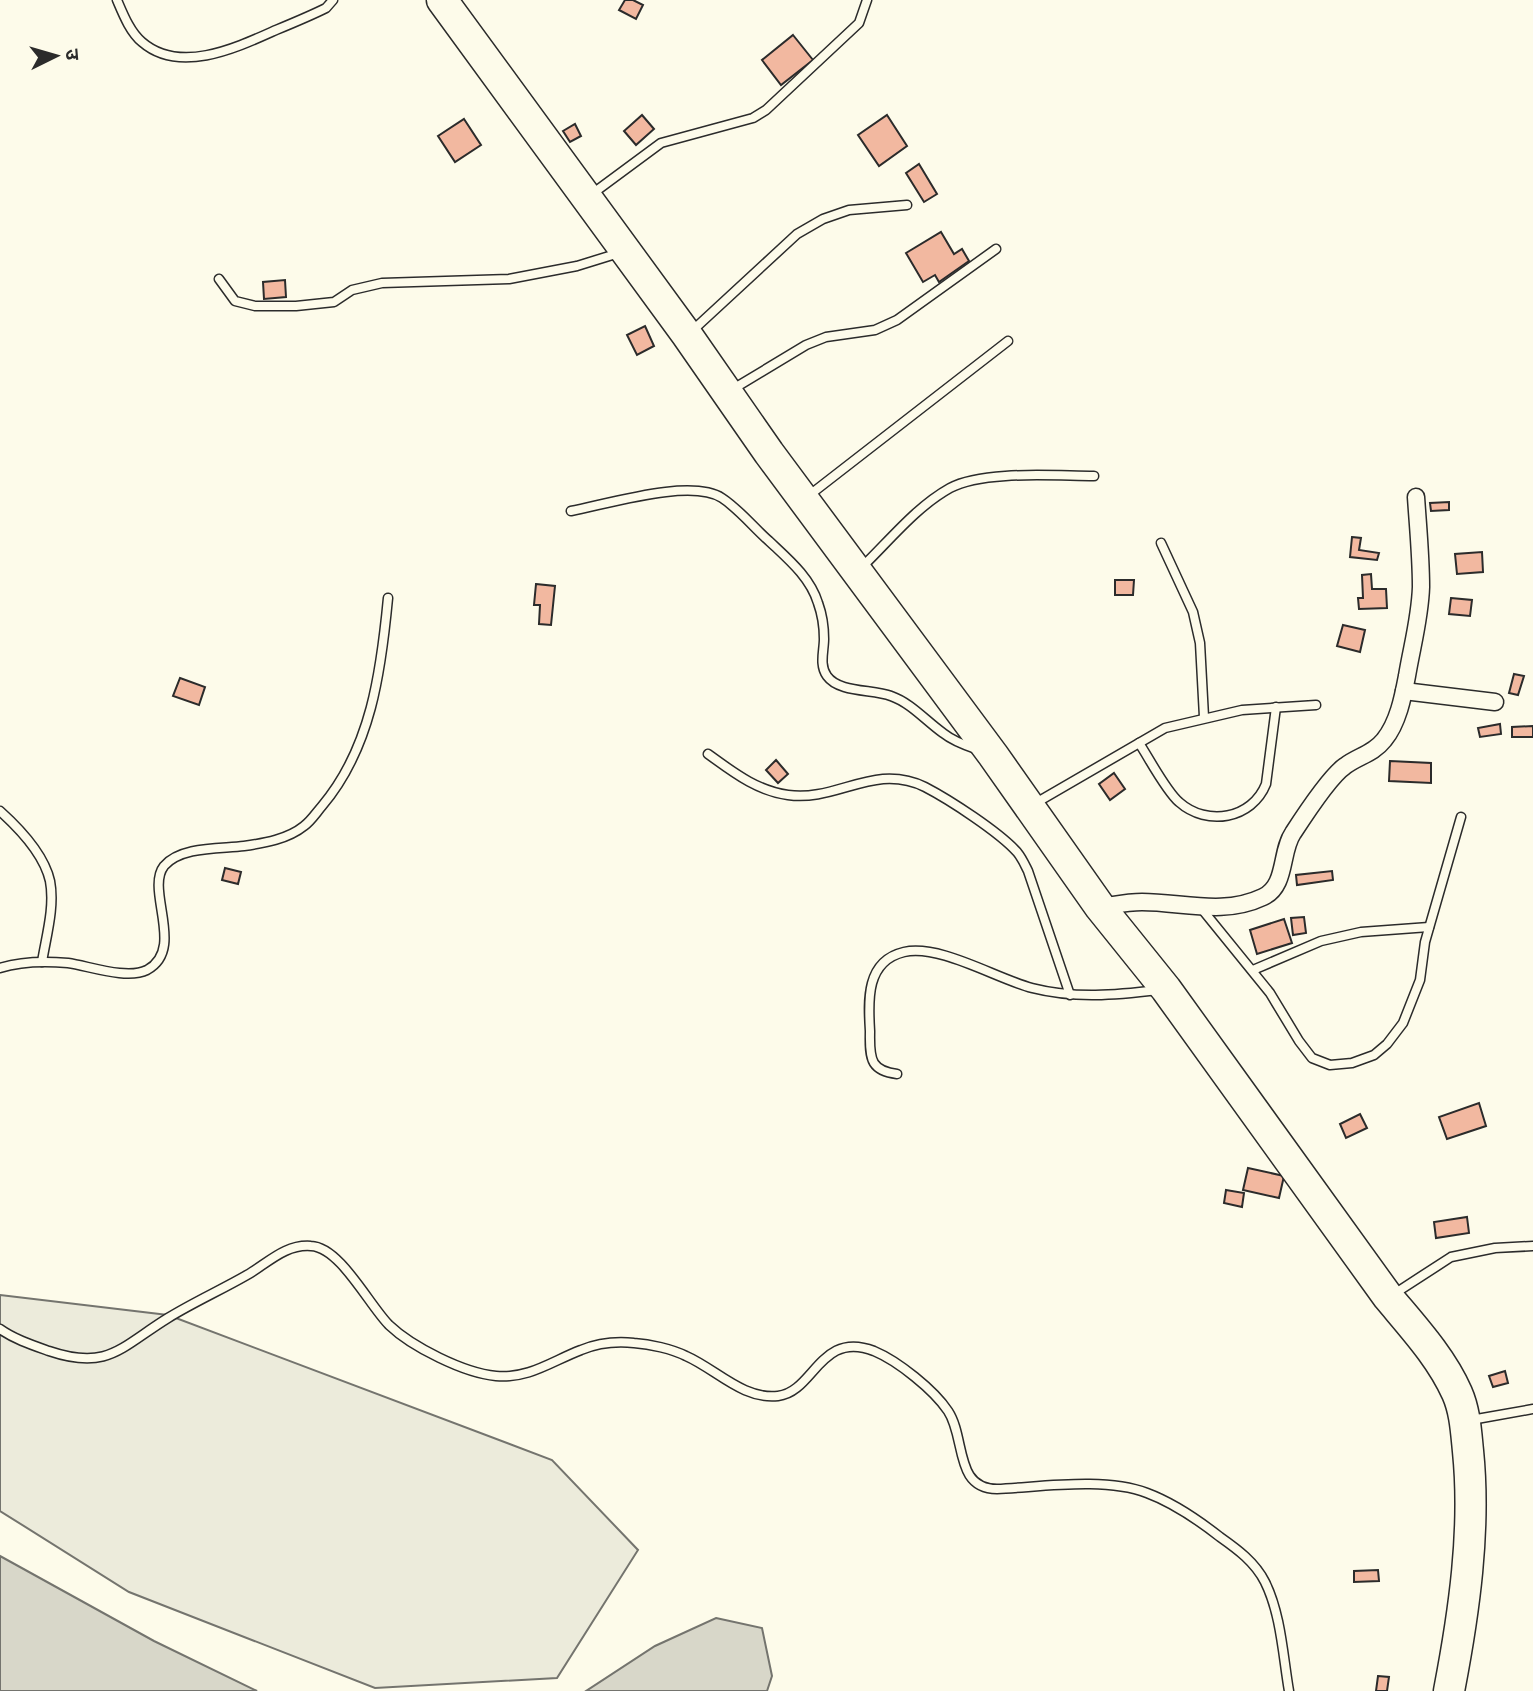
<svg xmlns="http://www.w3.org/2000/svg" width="1533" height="1691" font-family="Raleway,'Noto Sans Devanagari',sans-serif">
<rect width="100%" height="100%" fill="#fdfbea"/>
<polygon fill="#ecebdb" stroke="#74746e" stroke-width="2" points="0,1295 168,1315 552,1460 638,1550 557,1678 375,1688 129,1592 0,1511"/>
<g fill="#d8d7c9" stroke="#74746e" stroke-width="2">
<polygon points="0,1556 154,1641 257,1691 0,1691"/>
<polygon points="716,1618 762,1628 772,1676 767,1691 586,1691 655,1646"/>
</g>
<g fill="#f2b8a0" stroke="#2b2b2b" stroke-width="2">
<polygon points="625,0 633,0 643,5 636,19 619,10"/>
<polygon points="793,35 813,60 781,85 762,60"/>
<polygon points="642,115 654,129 636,145 624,131"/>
<polygon points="887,115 907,146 879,166 858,135"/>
<polygon points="464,119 481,145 455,162 438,136"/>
<polygon points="575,124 581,136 570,142 563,131"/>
<polygon points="919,164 937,194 924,202 906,173"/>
<polygon points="941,232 954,254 962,249 969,261 939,282 935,275 923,282 906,253"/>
<polygon points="285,280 286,297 264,299 263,282"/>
<polygon points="645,326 654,346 637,355 627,335"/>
<polygon points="1449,502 1449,510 1431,511 1430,503"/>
<polygon points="1352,537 1361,538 1359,550 1379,553 1377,560 1350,557"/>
<polygon points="1482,552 1483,572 1457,574 1455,554"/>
<polygon points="1371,574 1372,589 1386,589 1387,608 1359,609 1358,598 1363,598 1362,575"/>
<polygon points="1115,580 1134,580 1133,595 1115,595"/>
<polygon points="536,584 555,586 551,625 539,624 540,605 534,605"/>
<polygon points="1451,598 1472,600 1470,616 1449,614"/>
<polygon points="1343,625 1365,630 1360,652 1337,646"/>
<polygon points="1514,674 1524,676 1518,695 1509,693"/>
<polygon points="180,678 205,687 199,705 173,696"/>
<polygon points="1500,724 1501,734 1480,737 1478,728"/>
<polygon points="1533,726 1533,737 1512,737 1512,727"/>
<polygon points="776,760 788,774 778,783 766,770"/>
<polygon points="1390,761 1431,763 1431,783 1389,781"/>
<polygon points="1114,773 1125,789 1110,800 1099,784"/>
<polygon points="225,868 241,872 238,884 222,880"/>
<polygon points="1332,871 1333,880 1297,885 1296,875"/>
<polygon points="1304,917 1306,933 1293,935 1291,918"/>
<polygon points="1284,919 1292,943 1257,954 1250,930"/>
<polygon points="1479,1103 1486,1126 1447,1139 1439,1117"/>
<polygon points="1360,1114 1367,1128 1346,1138 1340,1124"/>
<polygon points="1248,1168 1284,1176 1279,1198 1243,1190"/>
<polygon points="1226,1190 1244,1193 1242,1207 1224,1203"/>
<polygon points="1467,1217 1469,1233 1436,1238 1434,1222"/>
<polygon points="1505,1371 1508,1383 1493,1387 1489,1376"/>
<polygon points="1378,1570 1379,1581 1354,1582 1354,1571"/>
<polygon points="1378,1676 1389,1677 1387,1691 1376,1691"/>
</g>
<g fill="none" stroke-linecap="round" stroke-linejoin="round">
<g stroke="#2b2b2b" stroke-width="11">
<g id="lane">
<path d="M117 0C123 14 130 32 142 42 180 75 238 47 276 30 293 23 310 16 326 8L333 0"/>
<polyline points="592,194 661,143 753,118 766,110 859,23 867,0"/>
<polyline points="219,279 235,301 255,306 296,306 334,302 352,290 382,283 509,279 577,266 619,253"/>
<polyline points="692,331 797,234 823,219 849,210 907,205"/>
<polyline points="733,389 806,345 826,337 875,330 897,320 996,249"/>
<polyline points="807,497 1008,341"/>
<path d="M571 511C608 504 691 478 722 498 739 509 754 528 769 541 788 559 810 577 818 603 822 614 824 627 824 639 824 651 819 665 827 676 839 693 873 689 891 696 911 703 926 721 943 733 953 741 964 745 976 749"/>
<polyline points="1161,543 1193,612 1200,643 1204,717"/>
<path d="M862 567C890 540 916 507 950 488 983 470 1056 476 1094 476"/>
<path d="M1139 743C1149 758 1166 791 1179 802 1207 827 1252 819 1266 784L1276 707"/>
<path d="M708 754C733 772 757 791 788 795 822 800 851 782 883 779 897 778 913 781 925 787 950 800 999 832 1017 852 1022 858 1025 865 1028 871L1070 995"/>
<polyline points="1034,804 1165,728 1242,710 1316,705"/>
<path d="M0 811C20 829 44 854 50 881 55 907 46 937 42 962"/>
<polyline points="1201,908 1270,993 1299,1041 1312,1058 1330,1065 1352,1063 1374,1055 1387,1044 1403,1023 1420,980 1425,942 1461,817"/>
<path d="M0 968C22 961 45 961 68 963 89 966 127 980 147 970 186 949 145 890 164 866 181 846 221 849 244 846 265 843 288 839 304 826 311 821 316 813 322 806 371 748 381 672 388 598"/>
<polyline points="1253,970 1321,941 1361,932 1429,927"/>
<path d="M897 1074C889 1073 879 1071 874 1063 869 1055 870 1040 870 1031 868 1000 866 961 904 952 940 944 995 978 1032 988 1075 999 1116 995 1159 990"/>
<polyline points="1394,1294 1451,1257 1495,1248 1533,1246"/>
<path d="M0 1329C14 1339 32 1345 49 1351 108 1371 121 1347 168 1318 194 1302 221 1290 247 1275 268 1263 285 1244 311 1246 340 1247 369 1305 389 1325 412 1347 464 1373 496 1376 529 1379 552 1361 581 1350 598 1343 615 1341 634 1343 650 1344 672 1349 686 1356 716 1369 743 1400 778 1396 814 1392 820 1330 874 1351 898 1361 934 1390 948 1411 966 1438 954 1489 997 1489 1042 1487 1104 1477 1147 1493 1174 1503 1197 1519 1220 1537 1237 1549 1255 1562 1265 1582 1281 1614 1283 1656 1289 1691"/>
<polyline points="1471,1420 1533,1409"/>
</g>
</g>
<g stroke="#2b2b2b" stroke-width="19">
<g id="street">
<polyline points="1404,691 1495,702"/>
<path d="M1100 907C1114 905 1128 902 1142 902 1183 902 1223 916 1263 897 1287 886 1280 852 1293 833 1304 816 1330 776 1345 766 1358 756 1373 754 1384 740 1398 723 1403 697 1407 676 1412 646 1420 618 1421 587 1421 557 1418 527 1416 497"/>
</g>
</g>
<g stroke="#2b2b2b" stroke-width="33">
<path id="highway" d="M442 0 687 335 769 453 993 755 1100 907 1166 989 1388 1297C1413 1327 1441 1357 1457 1393 1465 1411 1466 1431 1468 1451 1476 1530 1464 1613 1449 1691"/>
</g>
<use href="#lane" stroke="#fdfbea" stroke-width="8"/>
<use href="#street" stroke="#fdfbea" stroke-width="16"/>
<use href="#highway" stroke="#fdfbea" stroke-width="30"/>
</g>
<g transform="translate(56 56) rotate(85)" stroke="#fdfbea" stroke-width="5" paint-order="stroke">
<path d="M0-5L12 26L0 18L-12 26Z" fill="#2b2b2b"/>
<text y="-10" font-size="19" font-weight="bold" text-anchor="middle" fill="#2b2b2b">उ</text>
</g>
</svg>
